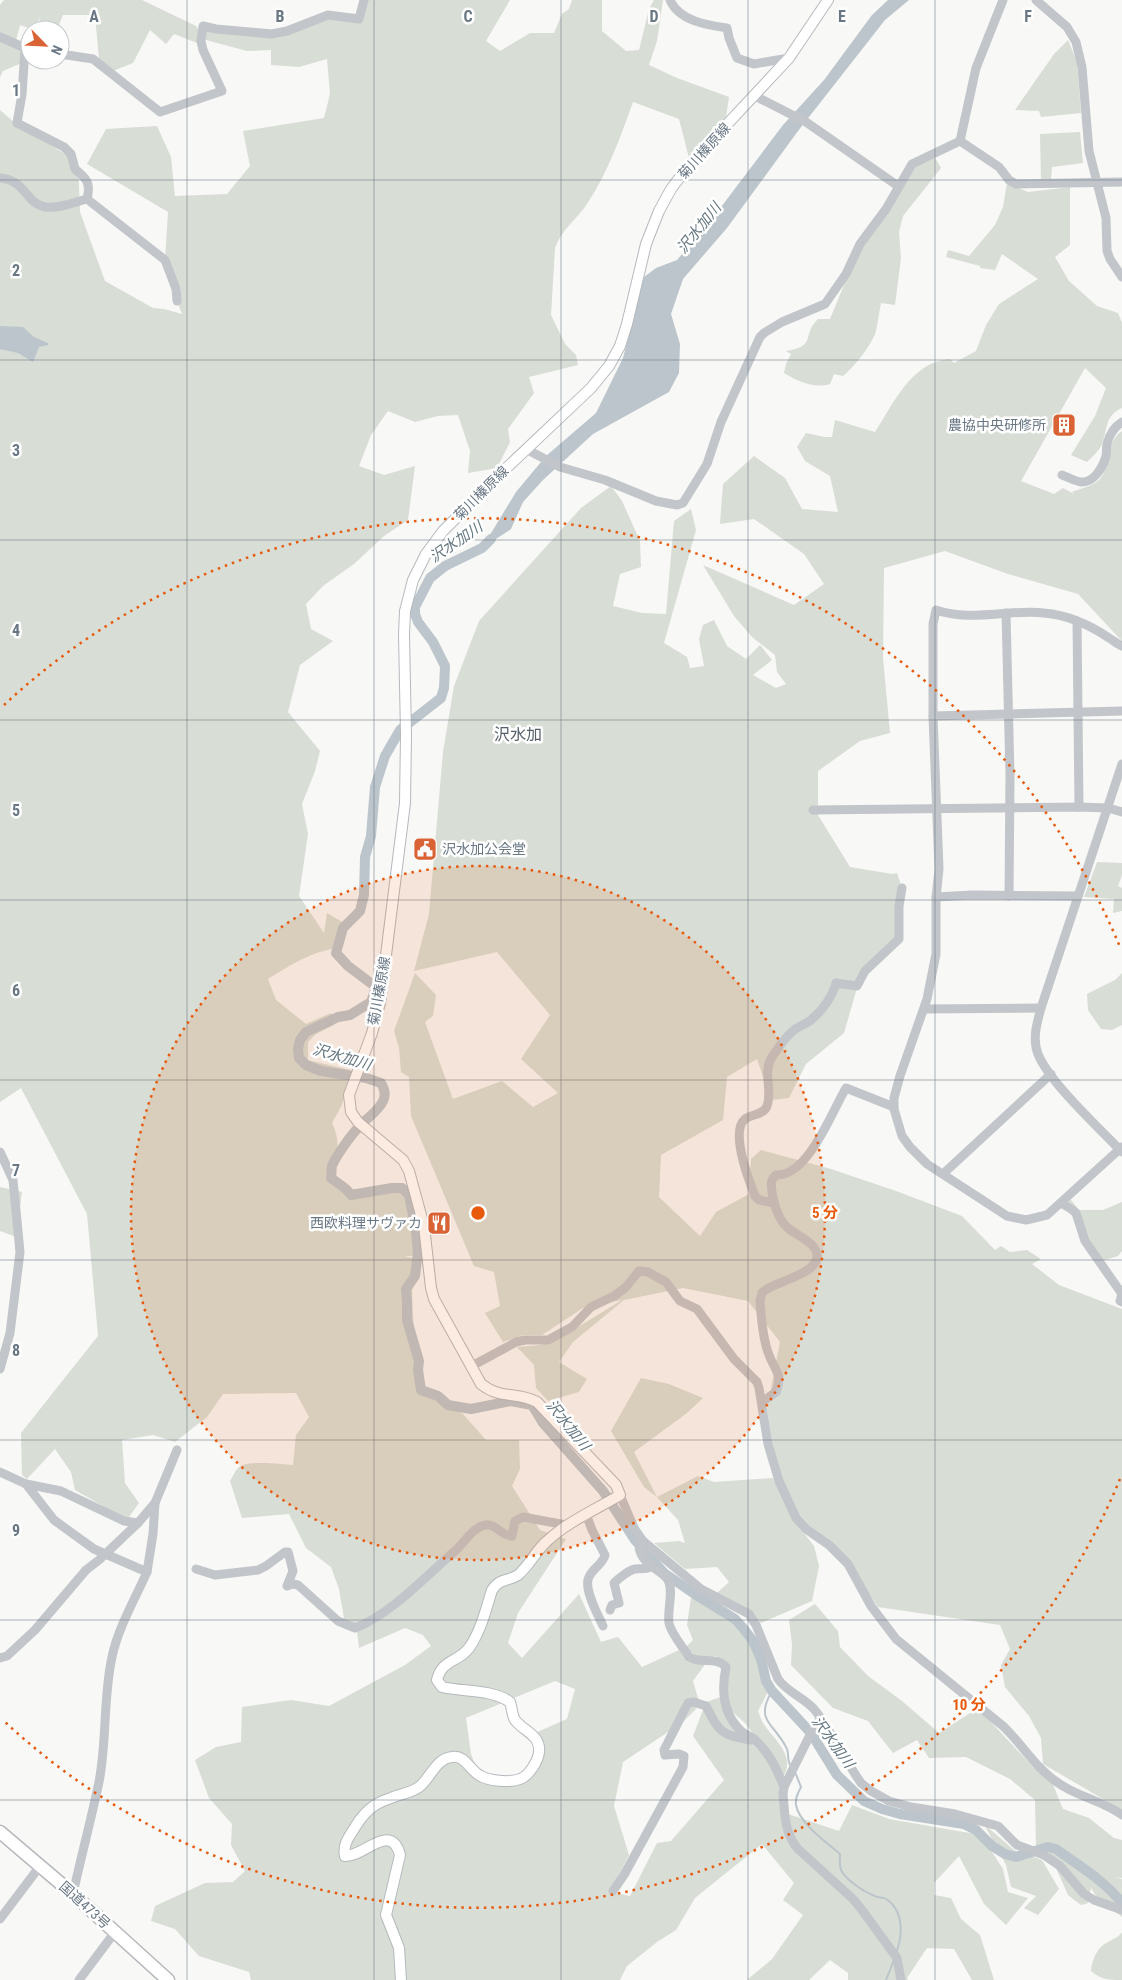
<svg xmlns="http://www.w3.org/2000/svg" width="1122" height="1980" font-family="'Roboto Condensed','Noto Sans JP',sans-serif">
<rect width="100%" height="100%" fill="#f8f8f6"/>
<g fill="#d8ddd5" fill-rule="evenodd">
<polygon points="4,0 142,0 196,26 198,29 199,35 197,43 174,34 166,44 150,30 133,63 113,71 99,59 95,15 63,15 57,30 54,30 37,27 41,15 34,30 20,25 16,40 30,47 24,62 3,71 0,77 0,5"/>
<path d="M368 0H510L486 41 500 51 530 33H554L562 14 569 9 572 0H602V31L626 51 639 50 649 9 654 0H663L657 41 649 65 677 78 729 97 726 117 689 158 679 119 633 102C620 138 608 172 587 204 577 219 561 230 555 248L551 315 565 344 576 355 578 365 529 377 534 393 508 429 510 442 497 468 468 473 470 451 458 415 438 416 415 422 388 411 371 435 359 466 384 475 415 466 408 520 384 536 354 564 323 586 306 604 311 629 333 641 300 665 288 712 320 751 315 771 302 804 308 834 299 896 324 933 327 913 349 926 340 948C313 950 291 965 268 979L276 1000 306 1024 331 1013 334 1025 316 1034 308 1042V1060L350 1070 342 1105 332 1123C341 1142 338 1152 330 1172L347 1189H393L405 1194 416 1228 414 1256H404L413 1258C410 1302 415 1345 421 1389L463 1414 486 1440H519L520 1469 512 1486 540 1530 566 1539 518 1613 508 1643 522 1658 579 1594 601 1642 618 1637 642 1667 679 1650 688 1662 706 1663 693 1681 700 1705 683 1722 623 1762 614 1806 629 1855 610 1892 630 1896 657 1843 671 1841 724 1780 693 1736 706 1702 721 1697 752 1744 764 1755 774 1771 788 1814 839 1831 852 1805 889 1819 981 1835 1003 1869 1008 1892 1028 1898 1006 1925 984 1904 959 1856 934 1883V1895L951 1898 961 1919 980 1935 994 1980H972L954 1949 927 1948 907 1978 908 1980H848V1973L830 1960 809 1980H747L772 1959 803 1915 783 1900 794 1883 762 1844 695 1898 676 1930 657 1942 627 1966 620 1980H251L249 1972 199 1956 175 1929 151 1921 155 1906 205 1883 233 1882 245 1871 231 1845 232 1824 209 1798 195 1760 216 1747 241 1742 242 1707 291 1700 329 1706 405 1665 431 1646 423 1635 405 1628 359 1648 357 1631 345 1624 339 1589 331 1567 306 1548 289 1514 242 1518 230 1481C233 1477 235 1470 239 1467 249 1460 281 1464 293 1465L296 1435 309 1417 296 1393 223 1394 207 1417 175 1442 153 1435 122 1440 125 1483 139 1503 127 1520 75 1490 71 1472 55 1449 27 1479 22 1475 21 1433 98 1336 87 1214 21 1088 0 1102V110L15 123 78 162 80 212 105 281 153 308 164 309 182 314 177 301 181 289 165 260 168 212 87 164 106 129 157 126 171 157 175 196 227 194 250 166 243 131 324 118 330 94 327 59 299 67 271 65V50L247 51 206 40 204 37V31L277 38 328 19 358 22ZM555 1681 575 1689 567 1719 535 1733 542 1748 520 1779 481 1780 471 1754 466 1718Z"/>
<polygon points="1068,40 1077,62 1081,113 1041,117 1039,111 1015,110 1054,54"/>
<polygon points="1080,132 1083,163 1052,167 1051,180 1041,181 1040,134"/>
<path d="M935 158 941 168 903 216 899 232 901 258 895 305 881 303C879 312 878 322 876 331 872 345 854 367 843 376L834 374 830 384C816 389 796 381 784 373L786 364 791 354 786 351C818 346 801 335 818 319H830L856 256 911 167Z"/>
<path d="M1007 183 1028 192 1070 187V245L1055 257 1069 281 1097 306 1118 313 1122 323V408C1103 416 1108 433 1101 446 1098 452 1092 457 1087 462L1071 455 1095 416 1106 388 1085 368 1021 481 1054 494 1063 488 1074 494 1072 492C1079 489 1092 486 1098 481 1112 468 1105 441 1122 431V641L1078 594 1008 574 945 551 884 568 883 658 890 733 860 741 818 771V815L850 867 892 874 897 873 902 888 899 939 859 981 844 1033 806 1064 789 1098 771 1100 757 1059 727 1077 723 1120 661 1155 659 1197 700 1236 716 1212 749 1194 751 1159 761 1150 831 1169 896 1191 962 1216 995 1250 1001 1246 1010 1252 1027 1250 1041 1259 1032 1264 1059 1285 1122 1309V1810L1043 1764 1041 1738 1029 1716 1005 1687 1001 1665 1010 1649 1000 1625 878 1607 843 1556 800 1519 776 1466 767 1409 780 1342 748 1301 683 1288 624 1300 573 1342 559 1362 587 1379 579 1392 548 1401 536 1388 534 1365 517 1347 540 1345 565 1335 622 1300 583 1308 542 1335H523L503 1342 485 1313 500 1306 494 1272 474 1266 411 1116 409 1077 401 1072 399 1048 394 1031 415 973 436 995 433 1016 425 1022 453 1099 502 1081 533 1107 558 1093 521 1059 550 1015 497 952 414 971 429 914 443 752 454 686 479 621 581 508 611 486 622 501 640 541 641 567 620 574 613 606 642 613 666 614 674 521 691 509 696 530 664 643 687 657 690 668 704 666 699 639 703 625 714 620 727 646 746 659 760 645 772 660 753 675 776 688 786 684 777 672 775 655 752 637 734 616 703 565 794 605 824 584 804 554 754 519 720 524 723 484 754 456 785 478 802 509 838 512 830 476 805 461 797 447 806 433 824 437H832L835 420 875 432C894 403 911 362 950 359L954 363 976 351 986 325 999 304 1038 279 1002 254 995 270 980 268V266L946 257 948 250 969 256 995 225 1003 207Z"/>
<polygon points="1097,862 1122,863 1122,875 1118,886 1122,888 1122,911 1113,913 1114,899 1084,897"/>
<polygon points="1122,973 1122,1025 1112,1030 1101,1029 1088,1010 1087,994 1115,980"/>
<polygon points="0,1187 22,1192 16,1237 0,1231"/>
<polygon points="1071,1200 1079,1210 1103,1210 1122,1202 1122,1251 1118,1256 1105,1260 1095,1254 1079,1214 1068,1202"/>
<polygon points="641,1378 669,1384 703,1398 687,1413 634,1452 657,1497 698,1476 714,1482 773,1478 799,1527 814,1546 819,1566 812,1601 761,1623 750,1611 717,1593 729,1582 717,1567 685,1569 654,1543 679,1541 685,1543 678,1520 657,1497 644,1487 611,1431"/>
<path d="M691 1598 729 1610 744 1623 763 1662 770 1688 758 1711C760 1716 762 1722 765 1726 775 1740 795 1756 784 1775L745 1723 728 1708 727 1665 716 1656H695L686 1647 693 1640 687 1625Z"/>
<polygon points="815,1604 838,1631 840,1647 868,1676 902,1701 939,1733 978,1708 1033,1767 1052,1782 1063,1809 1089,1818 1114,1838 1122,1840 1122,1878 1116,1877 1122,1879 1122,1917 1096,1896 1091,1888 1088,1903 1081,1905 1068,1895 1045,1843 1036,1847 1035,1800 1010,1779 966,1757 929,1758 917,1740 893,1753 868,1721 833,1708 791,1665 792,1644 789,1620"/>
<polygon points="984,1824 1014,1850 1042,1860 1059,1889 1038,1915 1024,1908 1036,1896 1011,1887 1006,1865"/>
<path d="M1122 1932V1980C1108 1980 1102 1980 1091 1971 1092 1960 1097 1947 1108 1942 1113 1939 1118 1938 1122 1932Z"/>
</g>
<g fill="#bcc5cb">
<polygon points="888,0 909,0 885,20 798,131 727,228 683,279 671,314 680,344 679,373 669,392 593,434 543,480 523,502 511,529 482,548 516,492 546,456 596,413 623,358 644,277 656,268 677,260 712,219 783,125 824,80 872,15"/>
<polygon points="0,326 23,327 34,337 48,343 48,345 39,347 33,362 18,353 0,349"/>
</g>
<g fill="none" stroke-linecap="round" stroke-linejoin="round">
<g stroke="#bcc5cb" stroke-width="2">
<path d="M772 1691C754 1721 774 1723 786 1747 790 1753 786 1760 791 1766"/>
<path d="M795 1772 801 1787C798 1793 795 1798 796 1805 799 1823 827 1843 840 1854 840 1859 839 1865 841 1870 846 1880 864 1892 875 1896 878 1898 883 1897 886 1899 904 1910 903 1936 896 1953"/>
<polyline points="886,1980 894,1960"/>
</g>
<path stroke="#bcc5cb" stroke-width="10" d="M491 539 482 548 445 566 430 578 415 607V614L418 622 433 642 445 666 444 688 441 698 400 730 385 756 375 787 371 836 365 857 364 895 360 911 343 928 336 953 348 966 376 987 371 1002 350 1015 338 1017 306 1032 300 1040 298 1049 299 1058 306 1065 321 1071 366 1078 381 1083C384 1088 386 1095 383 1101 378 1112 366 1118 359 1127 351 1135 336 1156 332 1166 331 1169 332 1174 331 1178 338 1184 346 1187 351 1195L392 1188H402L409 1195 416 1230 418 1252 415 1276 406 1289 407 1303V1320L419 1361 418 1370 421 1390 438 1396 448 1405 471 1409 511 1401 532 1405 543 1423 603 1491 635 1540 664 1573 696 1595 735 1619 743 1628 753 1641 761 1659 766 1681 772 1691 811 1733 837 1775 864 1801 882 1809 900 1814 964 1824 976 1830 992 1846 1005 1854 1016 1857 1048 1847 1056 1849C1079 1866 1104 1880 1122 1903"/>
<g stroke="#b5b9bd" stroke-width="12">
<path id="major" d="M401 1980 399 1948 386 1915 400 1855C391 1821 364 1857 345 1856 343 1846 347 1840 352 1832 362 1815 371 1804 391 1798 400 1794 411 1793 419 1787 430 1779 436 1758 452 1757 465 1755 469 1769 479 1775 488 1781 510 1783 520 1779 529 1776 538 1761 539 1752 541 1735 523 1731 515 1720 512 1715 512 1708 510 1702 492 1689 463 1692 442 1687L437 1680C442 1659 459 1662 469 1648 481 1631 486 1609 492 1590 501 1577 508 1582 518 1575 529 1566 535 1552 546 1542 567 1522 595 1510 620 1495L616 1485 537 1402C517 1391 501 1400 481 1384L434 1299 431 1288 424 1226 409 1171 403 1160 358 1122 351 1112 349 1095 372 1033 380 1003 405 803 406 735 404 634 405 611 413 580 426 554 443 531 498 476 591 388 609 366 620 346 627 324 646 244 659 211 671 189 689 165 789 58 828 0"/>
</g>
<g stroke="#b5b8bc" stroke-width="15">
<polyline id="highway" points="0,1832 73,1894 168,1980"/>
</g>
<g stroke="#c2c5c9" stroke-width="9">
<path d="M670 0C679 21 707 25 727 28L729 38 737 58 754 64 789 58"/>
<polyline points="1036,0 1067,27 1076,42 1082,67 1089,151 1106,218 1107,251 1110,259 1122,277"/>
<polyline points="0,37 30,50"/>
<path d="M25 49 22 94 17 123 64 147 71 154 75 169C87 179 91 183 87 199"/>
<polyline points="60,54 93,59 160,112 222,91 203,50 201,41 203,26 216,29 272,34 287,31 328,15 359,19 364,0"/>
<polyline points="755,96 806,122 898,186"/>
<polyline points="960,141 999,167 1009,180 1016,184 1122,182"/>
<path d="M0 178C26 180 25 203 45 207 58 209 75 202 87 199"/>
<polyline points="87,199 165,260 176,289 177,301"/>
<polyline points="526,449 560,467 605,480 656,501 677,505 683,503 707,464 721,422 760,337 764,333 782,322 825,304 846,274 860,244 886,209 912,164 960,141 976,68 1003,0"/>
<path d="M1062 475C1068 477 1074 481 1081 482 1094 483 1103 467 1106 456 1107 452 1106 448 1107 444 1109 436 1114 427 1122 422"/>
<polyline points="1006,613 1010,775 1009,896"/>
<polyline points="1077,621 1079,807"/>
<path d="M1122 646C1117 644 1114 641 1109 638 1090 625 1067 615 1044 613 1009 609 970 622 936 610L933 624V716L939 869 936 897V954L927 999 900 1076 894 1098V1109L902 1136 910 1147 927 1164 1007 1216 1026 1220 1047 1215 1122 1147"/>
<polyline points="933,716 1122,711"/>
<polyline points="813,810 1079,807 1108,808 1122,812"/>
<polyline points="936,897 972,895 1078,896"/>
<polyline points="924,1009 1041,1008"/>
<polyline points="0,1152 13,1180 20,1252 10,1333 0,1369"/>
<path d="M1122 1152C1100 1129 1049 1082 1038 1054 1032 1039 1037 1023 1041 1008L1122 764"/>
<polyline points="944,1173 1051,1074"/>
<path d="M774 1203 759 1200 755 1196C749 1181 730 1131 745 1119 751 1114 764 1115 767 1106 773 1090 762 1072 772 1057 778 1048 785 1037 794 1030 800 1025 808 1024 813 1018 823 1010 833 995 836 983L857 986 865 971 899 939V906L902 888"/>
<polyline points="1061,1203 1071,1209 1076,1213 1085,1241 1122,1294 1120,1301 1122,1302"/>
<path d="M470 1367 516 1342 525 1340H548L572 1327 591 1307 614 1296 625 1288 639 1271 648 1272 666 1282 680 1301 697 1309 734 1359 757 1382 759 1388 768 1444 779 1481 796 1518 806 1529 829 1545 848 1564 871 1606 896 1639 1003 1726C1024 1746 1037 1771 1063 1786 1082 1798 1103 1801 1122 1815"/>
<path d="M762 1402 776 1392C783 1374 775 1371 769 1355 763 1340 761 1317 760 1300 761 1298 761 1295 762 1293 772 1281 818 1276 817 1255 816 1242 795 1235 787 1227 778 1219 774 1204 772 1192 771 1185 770 1180 776 1175 808 1177 832 1111 846 1088L894 1107"/>
<path d="M0 1472 26 1484 54 1520 94 1549 147 1572C135 1599 118 1628 112 1657 103 1698 107 1741 99 1782 91 1820 81 1857 73 1894"/>
<polyline points="26,1484 61,1491 124,1521 138,1523"/>
<path d="M620 1495 634 1528 643 1541 701 1589 749 1614 756 1625 778 1679C787 1692 803 1697 814 1709 831 1730 845 1760 861 1783L871 1791 889 1801 911 1807 955 1814 998 1826 1017 1845 1044 1855 1060 1866 1084 1894 1094 1900 1122 1910"/>
<path d="M586 1514 592 1530 605 1555C603 1564 593 1568 589 1577 583 1588 598 1615 603 1626"/>
<path d="M643 1541 639 1545C639 1564 662 1570 668 1580 674 1591 667 1610 669 1623 671 1634 683 1647 689 1657 701 1665 715 1655 726 1667 721 1691 723 1714 741 1731 745 1735 750 1735 754 1739 769 1752 777 1769 784 1787"/>
<path d="M196 1569 215 1575 258 1570 266 1566 285 1552H288L293 1571 287 1586 293 1584 298 1585 338 1621 355 1628C390 1615 427 1575 456 1550 464 1543 473 1527 485 1525 496 1523 501 1536 512 1536L515 1521 523 1517 566 1525"/>
<polyline points="147,1572 153,1534 155,1503"/>
<path d="M610 1610 612 1605 619 1603 614 1583C618 1579 629 1570 635 1569 641 1568 644 1570 651 1567"/>
<polyline points="0,1658 7,1656 35,1630 86,1570 99,1560 138,1523 155,1503 177,1450"/>
<path d="M820 1719 814 1727 784 1787 783 1794C785 1814 784 1833 798 1849L853 1899 862 1910 897 1958 901 1980"/>
<path d="M613 1891 624 1875 683 1767 684 1756 679 1754 665 1755 664 1750 688 1703 694 1702 706 1706C720 1733 721 1735 751 1740"/>
<polyline points="0,1919 40,1866"/>
<polyline points="79,1980 115,1932"/>
</g>
<use href="#major" stroke="#fff" stroke-width="10"/>
<use href="#highway" stroke="#fff" stroke-width="12"/>
</g>
<path fill="none" stroke="#697785" stroke-width="1" stroke-opacity="0.55" d="M187 0V1980M374 0V1980M561 0V1980M748 0V1980M935 0V1980M0 180H1122M0 360H1122M0 540H1122M0 720H1122M0 900H1122M0 1080H1122M0 1260H1122M0 1440H1122M0 1620H1122M0 1800H1122"/>
<circle cx="478" cy="1213" r="347" fill="#e8590c" fill-opacity=".12"/>
<g fill="none" stroke="#e8590c" stroke-width="2.5" stroke-dasharray="2.5 5">
<circle cx="478" cy="1213" r="347"/>
<path d="M1120 1479A695 695 0 0 1 4 1721M4 705A695 695 0 0 1 1120 947"/>
</g>
<defs>
<g id="building-square" transform="scale(1.25)"><rect x="-9" y="-9" width="18" height="18" rx="4" fill="#d96335" stroke="#fff"/><path d="M-4-6H4V6H1V3H-1V6H-4ZM-2.5-4.3h1.7v1.8h-1.7ZM.8-4.3h1.7v1.8H.8ZM-2.5-1h1.7V.8h-1.7ZM.8-1h1.7V.8H.8Z" fill="#fff"/></g>
<g id="civic-square" transform="scale(1.25)"><rect x="-9" y="-9" width="18" height="18" rx="4" fill="#d96335" stroke="#fff"/><path d="M-.6-6.5H3V-4.5H.6V-3L4-1V1h2V6H-6V1h2V-1L-.6-3ZM-1.2 2.5V6h2.4V2.5Z" fill="#fff"/></g>
<g id="restaurant-square" transform="scale(1.25)"><rect x="-9" y="-9" width="18" height="18" rx="4" fill="#d96335" stroke="#fff"/><path d="M-5-6h1v4h1v-4h1v4h1v-4h1v5L-1.5 .5V6h-2V.5L-5-1ZM5-6V6H3V1.5H1.5Q1.5-4 5-6Z" fill="#fff"/></g>
</defs>
<g fill-rule="evenodd">
<use href="#building-square" x="1064" y="425"/>
<use href="#civic-square" x="425" y="849"/>
<use href="#restaurant-square" x="439" y="1223"/>
</g>
<g text-anchor="middle" stroke-width="5" stroke-linejoin="round" paint-order="stroke">
<g font-size="14" fill="#697785" stroke="#fff">
<text transform="translate(704 151) rotate(-48)" y="5">菊川榛原線</text>
<text transform="translate(481 493) rotate(-45)" y="5">菊川榛原線</text>
<text transform="translate(379 991) rotate(-80)" y="5">菊川榛原線</text>
<text transform="translate(85 1905) rotate(42)" y="5">国道473号</text>
</g>
<g font-size="14" fill="#697785" stroke="#fff" text-anchor="end">
<text x="1046" y="430">農協中央研修所</text>
<text x="442" y="854" text-anchor="start">沢水加公会堂</text>
<text x="422" y="1228">西欧料理サヴァカ</text>
</g>
<g font-size="15" font-style="italic" fill="#657780" stroke="#fff">
<text transform="translate(699 228) rotate(-51)" y="5">沢水加川</text>
<text transform="translate(456 542) rotate(-34)" y="5">沢水加川</text>
<text transform="translate(342 1057) rotate(16)" y="5">沢水加川</text>
<text transform="translate(568 1425) rotate(51)" y="5">沢水加川</text>
<text transform="translate(833 1742) rotate(54)" y="5">沢水加川</text>
</g>
<g font-size="16" fill="#57616b" stroke="#fff">
<text x="518" y="740">沢水加</text>
</g>
</g>
<g font-size="16" text-anchor="middle" font-weight="bold" fill="#697785" stroke="#fff" stroke-width="5" stroke-linejoin="round" paint-order="stroke">
<text x="94" y="22">A</text>
<text x="280" y="22">B</text>
<text x="468" y="22">C</text>
<text x="654" y="22">D</text>
<text x="842" y="22">E</text>
<text x="1028" y="22">F</text>
<text x="16" y="96">1</text>
<text x="16" y="276">2</text>
<text x="16" y="456">3</text>
<text x="16" y="636">4</text>
<text x="16" y="816">5</text>
<text x="16" y="996">6</text>
<text x="16" y="1176">7</text>
<text x="16" y="1356">8</text>
<text x="16" y="1536">9</text>
</g>
<circle cx="478" cy="1213" r="8" fill="#e8590c" stroke="#fff" stroke-width="2.5"/>
<g font-size="15" text-anchor="middle" font-weight="bold" fill="#e8590c" stroke="#fff" stroke-width="5" stroke-linejoin="round" paint-order="stroke">
<text x="825" y="1218">5 分</text>
<text x="969" y="1710">10 分</text>
</g>
<g transform="translate(45 45) rotate(114)"><circle r="24" fill="#ffffff" stroke="#c3c9ce"/>
<path d="M0-4L9 19L0 12L-9 19Z" fill="#d96335"/>
<text y="-8" font-size="14" font-weight="bold" text-anchor="middle" fill="#697785">N</text>
</g>
</svg>
